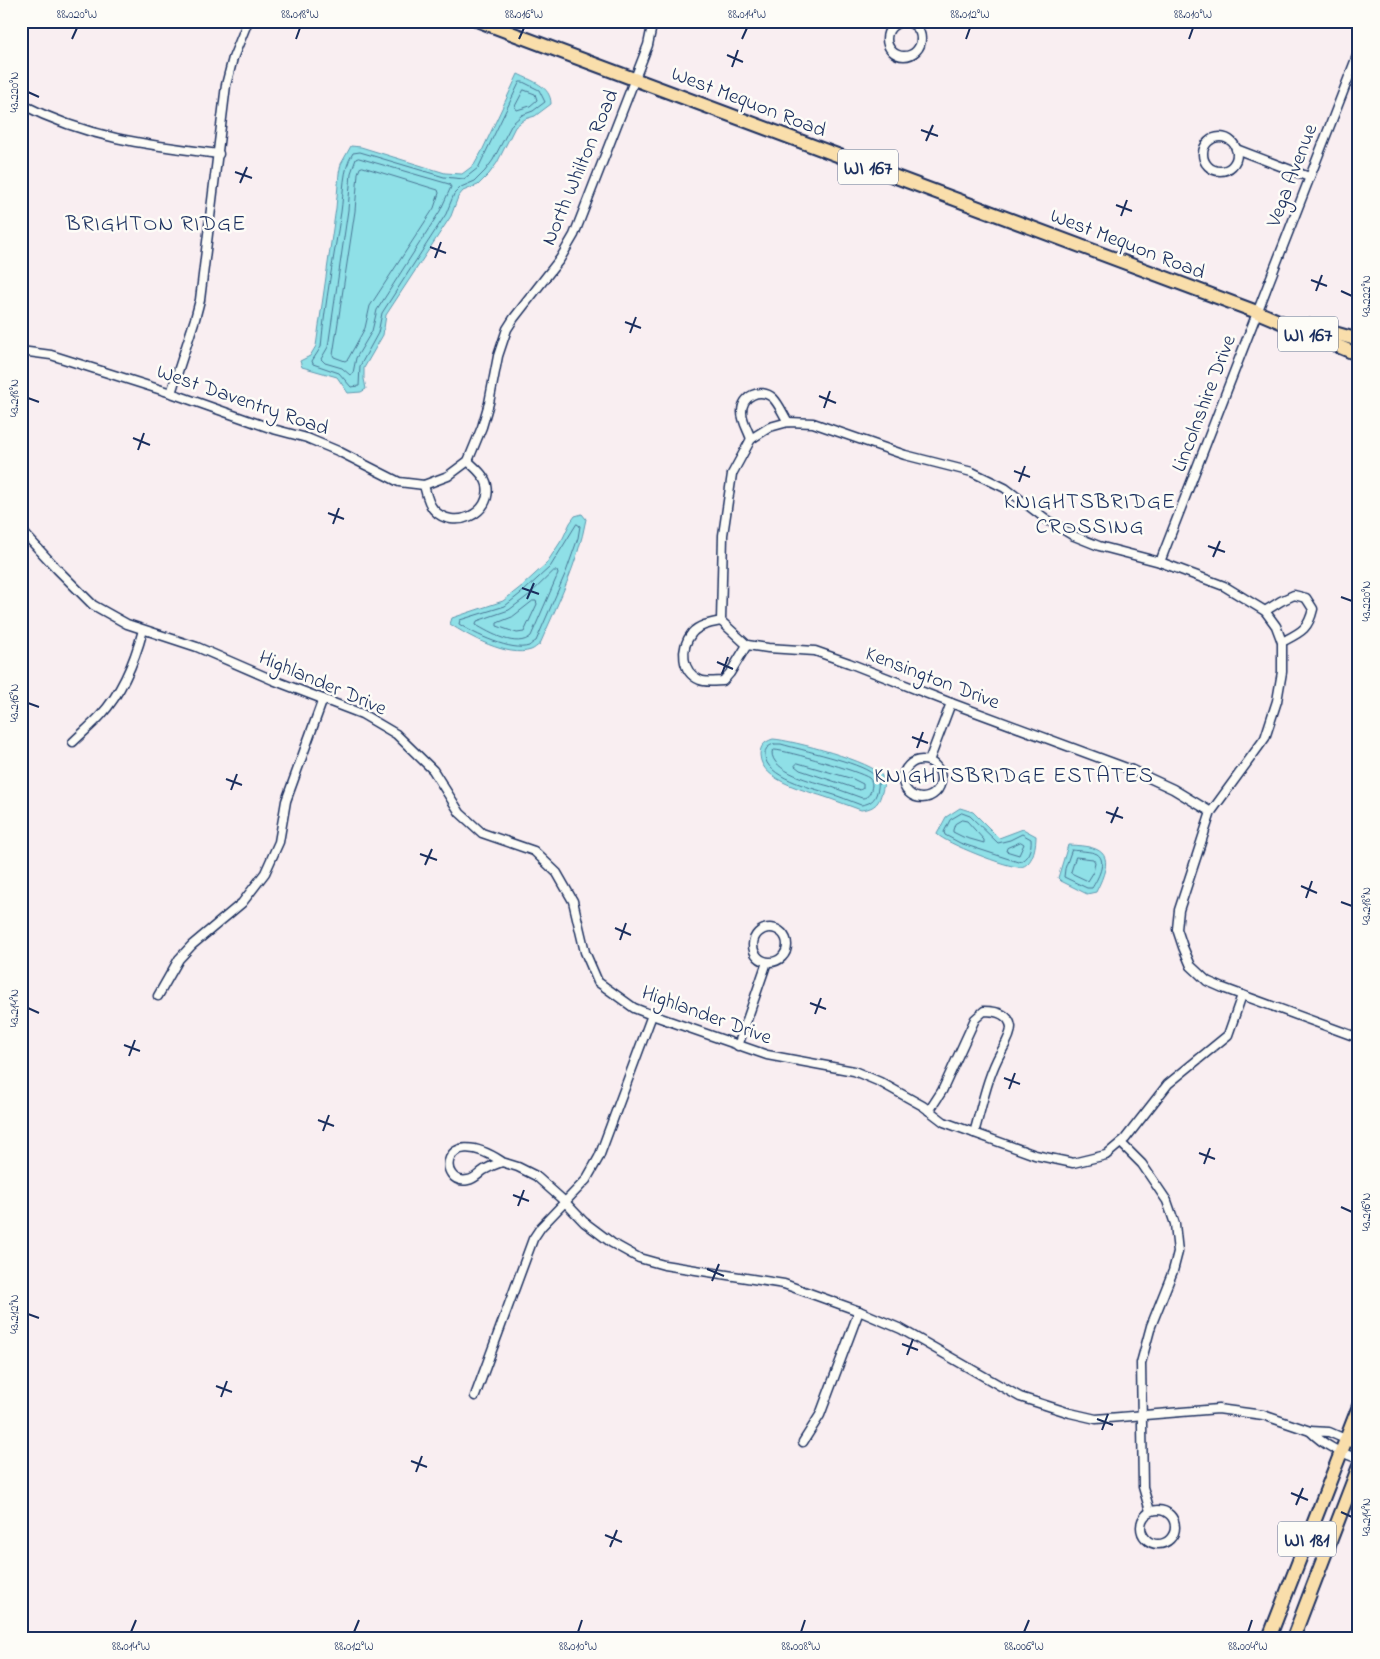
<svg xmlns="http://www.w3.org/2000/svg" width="1380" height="1659" font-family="'Indie Flower',sans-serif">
<rect width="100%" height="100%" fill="#f9eef1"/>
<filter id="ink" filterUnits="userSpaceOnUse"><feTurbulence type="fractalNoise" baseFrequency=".02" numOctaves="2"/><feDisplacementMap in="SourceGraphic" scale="10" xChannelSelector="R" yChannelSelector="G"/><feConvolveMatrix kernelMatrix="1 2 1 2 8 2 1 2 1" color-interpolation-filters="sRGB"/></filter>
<g filter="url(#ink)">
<g fill="#8fe0e7" stroke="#6199b0">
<path d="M518 74C532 81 551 86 551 104L535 116 525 119 515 127 497 163 489 174 478 185 463 191 458 197 451 216 386 315 383 335 364 368V379L366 389 361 392 348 393 337 377 302 367 300 361 310 356 316 346 336 208 339 173 341 164 351 146 361 147 445 173 462 174 474 165 482 151Z"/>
<path d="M582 514 586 519C578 563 558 603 540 644 537 646 534 649 531 650 508 658 468 636 450 624L452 618 503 601 522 586 546 564 563 538 570 523 575 516Z"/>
<path d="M773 739C791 740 875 762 882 776 885 782 883 790 881 795 878 806 871 809 861 810 850 806 839 802 828 798 809 791 761 782 760 755 760 746 764 742 773 739Z"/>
<path d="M960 808 973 812 999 838 1023 829 1036 836C1036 846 1033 866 1020 867 1008 868 945 843 937 834L946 817Z"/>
<path d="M1068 845C1108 846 1114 856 1096 892L1087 894 1061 881 1058 878Z"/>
</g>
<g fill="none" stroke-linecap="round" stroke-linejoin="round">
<g stroke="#497695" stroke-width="1">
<path d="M520 82H523L539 90 545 102 533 111 522 115 512 124 493 160 485 171 475 181 461 187 454 194 446 214 382 313 378 333 360 366 359 386 351 387 339 373 313 364 312 361 321 347C325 302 334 257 341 212 344 192 342 170 353 153L360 152 444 177 464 179 478 168Z"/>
<polygon points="524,90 535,94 537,100 530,106 517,110 515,107"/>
<polygon points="359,158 449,184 451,187 440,211 377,310 372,331 356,358 353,373 350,375 342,368 325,363 321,359 328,347 348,210 351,173 356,159"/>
<polygon points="363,167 438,190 439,193 434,208 370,306 365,328 348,359 345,361 334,357 333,355 355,211 358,173 360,168"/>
<path d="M577 524 580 526 578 538 566 572 536 641C535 641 530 645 529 646 512 652 474 634 459 624L460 620 505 606 525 590 550 567Z"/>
<path d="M554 571H557L558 574 531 636C517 649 490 633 476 625L477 621 509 610 529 595Z"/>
<polygon points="533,601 536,601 537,604 524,632 517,633 497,626 497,623 512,617"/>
<path d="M774 744H781C801 750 859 762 873 774 880 779 879 787 876 795 873 802 868 804 861 805 850 801 839 796 828 793 812 788 765 777 765 755 765 748 768 746 774 744Z"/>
<path d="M775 750C788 751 859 771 869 778 872 781 871 781 872 785 871 792 869 798 862 798 851 794 840 790 829 786 814 782 771 772 772 752Z"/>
<polygon points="798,763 853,779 863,784 863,788 860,790 800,770 795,766"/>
<path d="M962 813 970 816 998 843 1010 840 1022 834 1031 839C1032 848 1028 860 1018 862L960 843 945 835 944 832 950 820Z"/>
<polygon points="962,820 967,821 984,840 984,843 963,837 953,832 953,830 955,824"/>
<polygon points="1021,842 1024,844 1019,855 1006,851 1007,848"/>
<path d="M1072 850C1079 851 1091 851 1097 854 1108 861 1097 880 1092 888H1087L1064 877 1065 869Z"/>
<polygon points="1076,857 1093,859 1095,862 1093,873 1088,881 1071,873"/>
</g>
<g stroke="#1b2f5e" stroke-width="11">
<g id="street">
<circle cx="904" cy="39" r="17"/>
<path d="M21 104C87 138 146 145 219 154"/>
<circle cx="1220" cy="154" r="17"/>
<polyline points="1236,149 1309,177"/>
<polyline points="21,351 51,355 171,393 273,429 307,438 338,451 399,482 424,485 448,476 468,461 482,427 489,403 498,356 507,329 514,318 560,259 574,235 648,45 653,21"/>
<polyline points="171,393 195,319 200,300 226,85 233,58 248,21"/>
<path d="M751 439C748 430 742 421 742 412 742 396 760 387 773 398 779 404 783 414 788 422"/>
<path d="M424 485C426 493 428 504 434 510 453 531 493 514 487 485 485 475 474 467 468 461"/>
<polyline points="21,530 57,569 93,605 127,624 197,647 273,680 362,714 396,734 433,770 460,813 482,833 534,851 557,873 573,901 585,952 598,982 634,1008 652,1015 767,1055 854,1071 880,1082 923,1106 944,1122 1035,1155 1073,1163 1106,1155 1125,1139 1168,1084 1228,1035 1242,995"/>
<polyline points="1160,562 1359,51"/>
<path d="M1265 611 1281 601 1294 595 1306 598 1313 609C1308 630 1301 632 1282 642"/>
<path d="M721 621C711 623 699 625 692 633 680 648 681 672 700 680 706 683 717 681 723 681L730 673 747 645"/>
<path d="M73 742C82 733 92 725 101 715 122 692 135 660 143 630"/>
<circle cx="922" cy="779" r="19"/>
<polyline points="929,761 951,703"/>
<polyline points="1211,812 1173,789 1132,770 951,703 849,663 815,651 768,648 747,645 721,621 723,535 732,474 751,439 770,427 788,422 813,423 905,455 972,472 1005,488 1046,519 1074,536 1099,546 1160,562 1224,586 1265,611 1276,626 1282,642 1282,672 1277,701 1265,738 1211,812 1179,910 1177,929 1183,947 1191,966 1207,981 1223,988 1359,1038"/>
<circle cx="770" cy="945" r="17"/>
<polyline points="158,996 179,959 192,945 242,903 265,873 279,842 286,801 323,699"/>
<polyline points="738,1046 767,962"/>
<path d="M929 1111 942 1091 975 1019 984 1011C995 1011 1009 1013 1011 1027 1011 1036 1005 1045 1001 1052 987 1077 982 1106 974 1133"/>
<polyline points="1121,1143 1142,1164 1167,1201 1175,1224 1178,1252 1173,1271 1151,1326 1141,1363 1143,1487 1150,1511"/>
<path d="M502 1162C496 1164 489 1167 484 1170 478 1174 475 1179 468 1180 437 1186 440 1122 501 1161L502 1162 518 1167 536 1176 564 1201 584 1222 612 1243 639 1258 664 1265 784 1284 859 1311 901 1329 1020 1397 1070 1413 1096 1419 1218 1409 1263 1415 1310 1431"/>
<polyline points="475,1396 533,1239 541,1227 586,1180 599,1157 652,1015"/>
<polyline points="803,1442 820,1415 859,1311"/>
<path d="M1359 1445 1329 1432 1310 1431C1325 1446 1339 1452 1359 1459"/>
<circle cx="1158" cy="1527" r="17"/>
</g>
</g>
<g stroke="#1b2f5e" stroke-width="16">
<g id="primary">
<polyline points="479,21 1257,312 1359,355"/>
<polyline points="1306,325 1359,340"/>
<polyline points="1269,1638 1359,1406"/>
<polyline points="1293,1638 1359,1466"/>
</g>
</g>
<use href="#street" stroke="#fdfcf7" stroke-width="8"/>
<use href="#primary" stroke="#f9deab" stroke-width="12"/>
</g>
</g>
<path fill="none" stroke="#1b2f5e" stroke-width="2" d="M72 39 77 28M296 39 300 28M519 39 524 28M742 39 747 28M966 39 970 28M1189 39 1193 28M727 55 743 62M732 67 738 50M28 92 39 97M921 130 938 136M926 141 933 125M235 172 252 178M240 183 247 167M1116 205 1132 211M1121 216 1127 200M430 247 446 253M435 258 441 242M1311 280 1327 286M1316 291 1322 275M1341 291 1352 296M625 322 641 328M630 333 636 317M819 396 836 403M28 398 39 402M824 408 830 391M133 438 150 445M138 450 144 433M1014 471 1030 477M1019 482 1025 466M328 513 344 519M333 524 339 508M1208 546 1225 552M1213 557 1220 541M522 588 539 594M1341 597 1352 601M527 599 534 583M717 662 733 669M722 674 728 657M28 703 39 707M912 737 928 743M917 748 923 732M226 779 242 785M231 790 237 774M1106 812 1123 818M1111 823 1118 807M420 854 437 860M425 865 432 849M1301 886 1317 893M1306 898 1312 881M1341 902 1352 906M615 928 631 935M620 940 626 923M810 1003 826 1009M28 1008 39 1013M815 1014 821 998M124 1045 140 1051M129 1056 135 1040M1004 1078 1020 1084M1009 1089 1015 1073M318 1120 334 1126M323 1131 329 1115M1199 1153 1215 1159M1204 1164 1210 1148M513 1195 529 1201M518 1206 524 1190M1341 1207 1352 1212M707 1269 724 1276M712 1281 719 1264M28 1314 39 1318M902 1344 918 1350M907 1355 913 1339M216 1386 232 1392M221 1397 227 1381M1097 1419 1113 1425M1102 1430 1108 1414M411 1461 427 1467M416 1472 422 1456M1291 1493 1308 1500M1296 1505 1303 1488M1341 1512 1352 1517M605 1535 622 1542M610 1547 617 1530M131 1632 136 1620M354 1632 359 1620M578 1632 582 1620M801 1632 805 1620M1024 1632 1029 1620M1248 1632 1252 1620"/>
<g text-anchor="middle" stroke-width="5" stroke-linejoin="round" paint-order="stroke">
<g fill="#fdfcf7" stroke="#5f6c8c" stroke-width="1">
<rect x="838" y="149.5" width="60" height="35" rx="4"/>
<rect x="1278" y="316.5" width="60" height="35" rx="4"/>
<rect x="1278" y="1521.5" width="58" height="35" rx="4"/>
</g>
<g font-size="20" font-weight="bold" fill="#1b2f5e">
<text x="868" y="174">WI 167</text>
<text x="1308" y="341">WI 167</text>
<text x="1307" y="1546">WI 181</text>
</g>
<g font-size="21" fill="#1b2f5e" stroke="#fdfcf7">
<text transform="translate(749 101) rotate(21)" y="7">West Mequon Road</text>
<text transform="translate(579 167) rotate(-67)" y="7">North Whilton Road</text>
<text transform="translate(1291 175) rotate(-69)" y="7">Vega Avenue</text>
<text transform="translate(1128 243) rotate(21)" y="7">West Mequon Road</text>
<text transform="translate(243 399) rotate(19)" y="7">West Daventry Road</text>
<text transform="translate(1203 403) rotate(-69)" y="7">Lincolnshire Drive</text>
<text transform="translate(933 677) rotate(21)" y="7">Kensington Drive</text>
<text transform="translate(323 682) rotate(23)" y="7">Highlander Drive</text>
<text transform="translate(707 1014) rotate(20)" y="7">Highlander Drive</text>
</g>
<g font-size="22" letter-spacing="1" fill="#1b2f5e" stroke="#fdfcf7">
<text x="156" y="230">BRIGHTON RIDGE</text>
<text x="1090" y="508">KNIGHTSBRIDGE<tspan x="1090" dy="25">CROSSING</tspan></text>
<text x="1014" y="782">KNIGHTSBRIDGE ESTATES</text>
</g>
</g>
<rect width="1380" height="1659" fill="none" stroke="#fdfcf7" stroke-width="55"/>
<rect x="28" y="28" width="1324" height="1604" fill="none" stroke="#1b2f5e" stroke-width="2"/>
<g font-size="12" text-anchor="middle" fill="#1b2f5e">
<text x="77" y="18">88.020°W</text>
<text x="300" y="18">88.018°W</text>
<text x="524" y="18">88.016°W</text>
<text x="747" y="18">88.014°W</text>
<text x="970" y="18">88.012°W</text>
<text x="1193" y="18">88.010°W</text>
<text transform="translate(14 92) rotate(-90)" y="4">43.220°N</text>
<text transform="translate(1366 296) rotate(-90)" y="4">43.222°N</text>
<text transform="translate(14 398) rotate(-90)" y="4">43.218°N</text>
<text transform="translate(1366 601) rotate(-90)" y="4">43.220°N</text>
<text transform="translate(14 703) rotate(-90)" y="4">43.216°N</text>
<text transform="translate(1366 906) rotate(-90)" y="4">43.218°N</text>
<text transform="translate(14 1008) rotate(-90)" y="4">43.214°N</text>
<text transform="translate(1366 1212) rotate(-90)" y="4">43.216°N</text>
<text transform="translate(14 1314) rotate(-90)" y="4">43.212°N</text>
<text transform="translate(1366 1517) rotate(-90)" y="4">43.214°N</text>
<text x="131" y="1650">88.014°W</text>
<text x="354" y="1650">88.012°W</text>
<text x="578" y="1650">88.010°W</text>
<text x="801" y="1650">88.008°W</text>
<text x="1024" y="1650">88.006°W</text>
<text x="1248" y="1650">88.004°W</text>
</g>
</svg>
